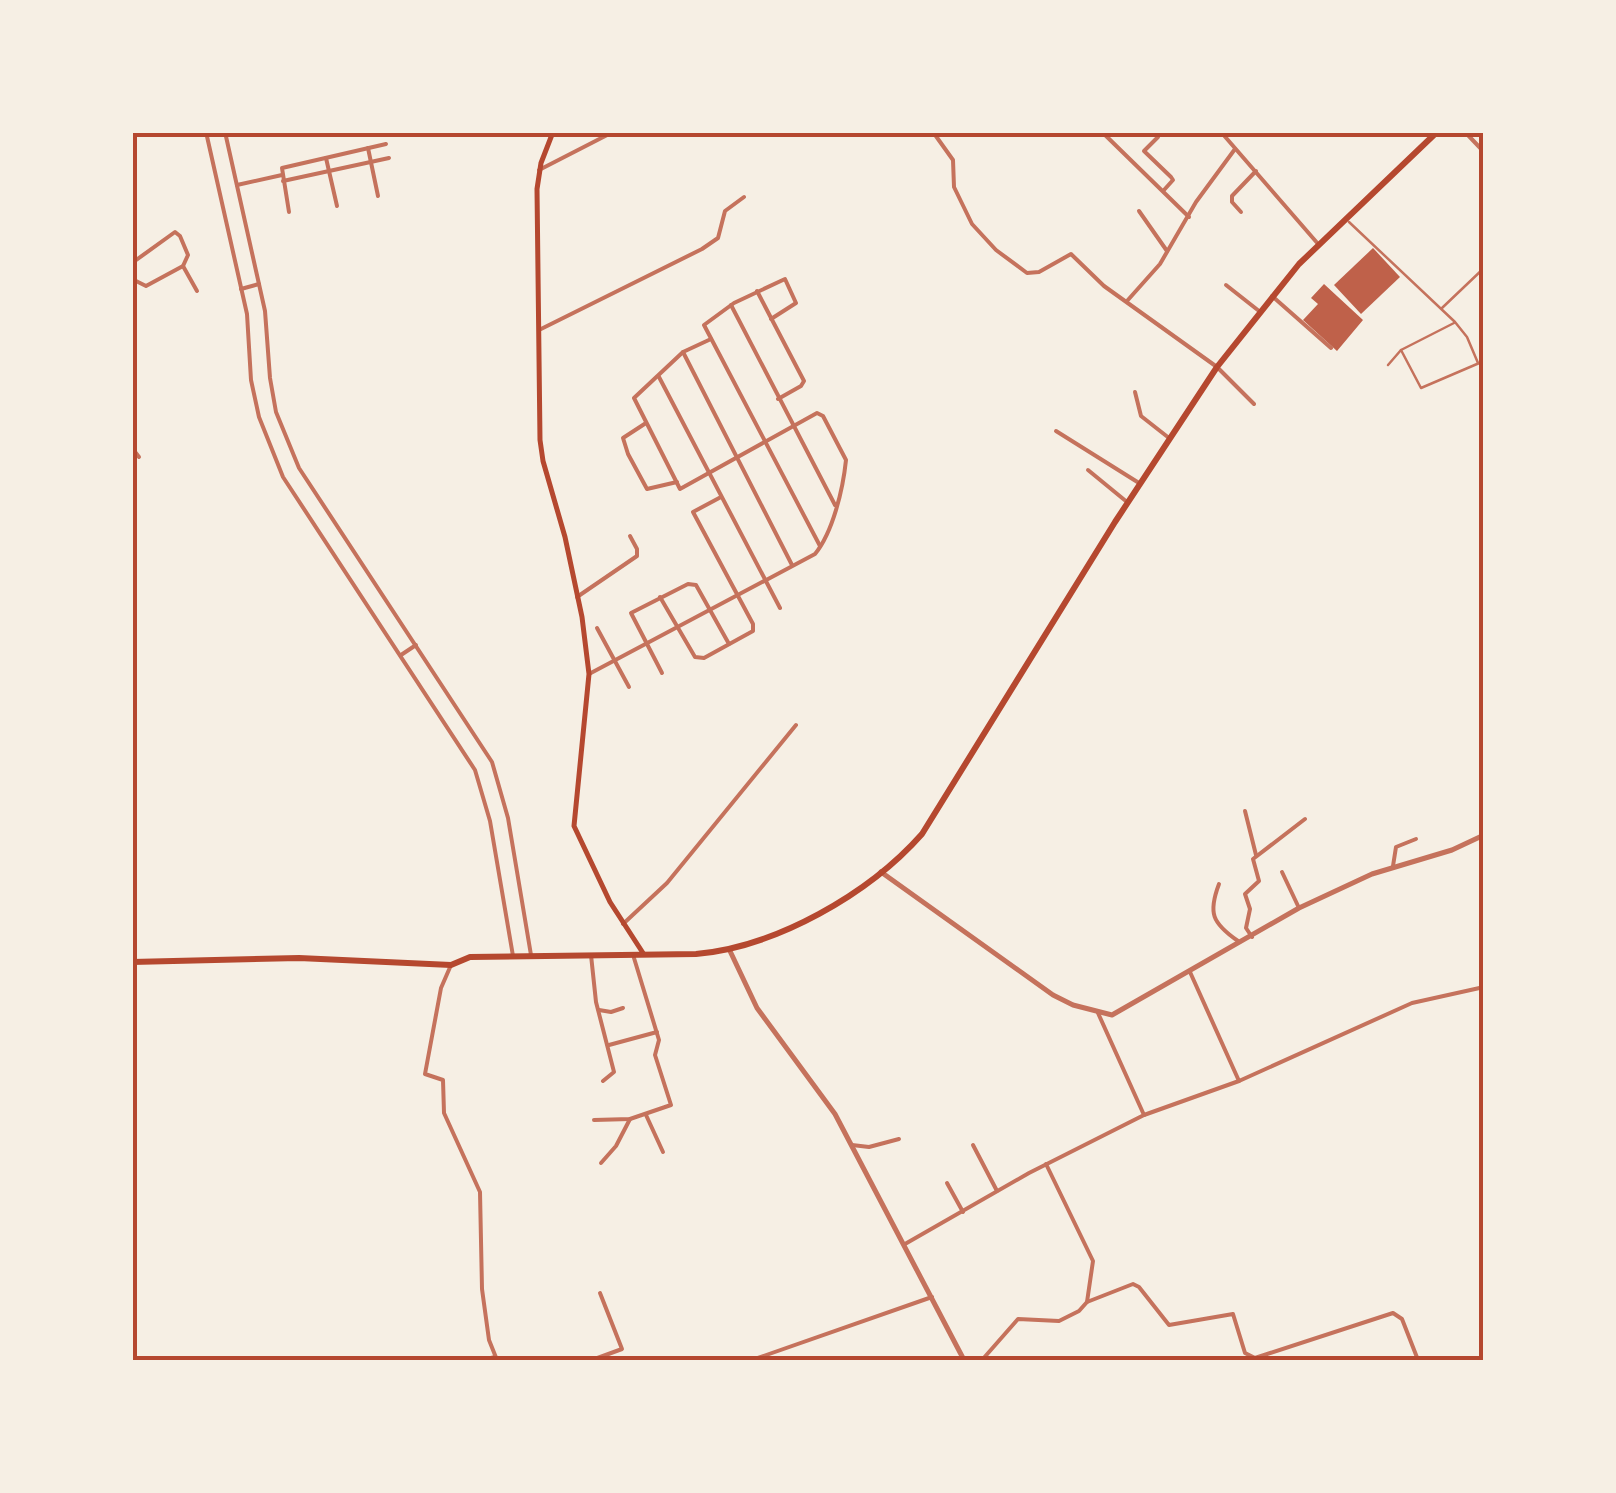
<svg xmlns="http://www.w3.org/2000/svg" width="1616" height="1493" font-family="'Alegreya Sans',sans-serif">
<rect width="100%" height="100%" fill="#f6efe4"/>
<g fill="#bf614a">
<polygon points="1373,248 1400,277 1361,314 1334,285"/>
<polygon points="1324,284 1363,320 1337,351 1303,320 1318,304 1311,298"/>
</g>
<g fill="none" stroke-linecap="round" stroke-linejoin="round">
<g stroke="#c5725c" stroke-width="2.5">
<polyline points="1349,222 1455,322 1467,337 1478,363"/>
<polyline points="1442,308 1484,268"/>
<polyline points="1401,350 1421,388 1484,361"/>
<polyline points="1388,365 1401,350 1454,323"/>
</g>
<g stroke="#c5725c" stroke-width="4">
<polyline points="206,132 247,314 251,380 259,417 283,477 475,770 490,821 513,956"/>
<polyline points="225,132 265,311 270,378 276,412 299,468 492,762 508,818 531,955"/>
<polyline points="933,132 953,160 954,187 972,224 996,250 1027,273 1039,272 1071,254 1104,286 1217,367 1254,404"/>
<polyline points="1102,132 1189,217"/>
<polyline points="1154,132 1158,137 1144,151 1171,177 1173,180 1164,190"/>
<polyline points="1221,132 1319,245"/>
<polyline points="1465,132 1484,152"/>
<polyline points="368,148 378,196"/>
<polyline points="326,158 337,206"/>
<polyline points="539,170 613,132"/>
<polyline points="283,181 389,158"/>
<polyline points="237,185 282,175"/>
<polyline points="1139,211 1167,251"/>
<polyline points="289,212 282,168 386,144"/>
<polyline points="1241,212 1232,202 1232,196 1256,171"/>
<polyline points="132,263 175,232 180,236 188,255 183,266 146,286 132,279"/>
<polyline points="183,266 197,291"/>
<polyline points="1226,285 1259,311"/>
<polyline points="241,289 259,284"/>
<polyline points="757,291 804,381 801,386 778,399"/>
<polyline points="1272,296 1331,348"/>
<polyline points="1127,301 1160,264 1196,202 1235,149"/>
<polyline points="731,305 835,505"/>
<polyline points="771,319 796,303 785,279 734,303 704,325 820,546"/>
<polyline points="539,330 702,249 718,238 725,211 744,197"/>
<polyline points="711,339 683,352 792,565"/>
<polyline points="659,377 780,608"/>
<polyline points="1135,392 1141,416 1169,438"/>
<polyline points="646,423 623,438 628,454 647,489 677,482"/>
<polyline points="1056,431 1139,483"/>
<polyline points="132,448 139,457"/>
<polyline points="1088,470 1127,502"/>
<polyline points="577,597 637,556 637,549 630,536"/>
<polyline points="660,597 695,657 704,658 753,631 753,624 693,512 721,497"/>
<polyline points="597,628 629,687"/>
<polyline points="401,655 416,645"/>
<polyline points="662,673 631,613 688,584 696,585 729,644"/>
<path d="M589 674 815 554C833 532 843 489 846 460L823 416 817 413 680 489 634 398 683 352"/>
<polyline points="1245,811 1256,855"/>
<polyline points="1393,866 1396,847 1416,839"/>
<polyline points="1282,872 1299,908"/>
<path d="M1219 884C1208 913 1212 923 1238 941"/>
<polyline points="623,924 667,883 796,725"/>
<polyline points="1252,937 1246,928 1250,909 1245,894 1259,881 1253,859 1305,819"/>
<polyline points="591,955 596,1002 614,1072 603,1081"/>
<polyline points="451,965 441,988 425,1074 443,1080 444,1113 480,1192 482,1289 489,1340 497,1360"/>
<polyline points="599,1010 611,1012 623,1008"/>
<polyline points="609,1045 657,1032"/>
<polyline points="1239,1081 1412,1003 1484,987"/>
<polyline points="646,1115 663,1152"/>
<polyline points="1144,1115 1239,1081 1190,972"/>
<polyline points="594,1120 630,1119 671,1105 655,1055 659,1040 634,958"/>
<polyline points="852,1145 869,1147 899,1139"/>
<polyline points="973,1145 997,1191"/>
<polyline points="601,1163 616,1146 630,1119"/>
<polyline points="1046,1164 1093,1261 1087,1302"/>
<polyline points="947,1183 963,1212"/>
<polyline points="905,1244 1029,1173 1144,1115 1098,1013"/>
<polyline points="483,1360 495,1357"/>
<polyline points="592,1360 622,1349 600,1293"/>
<polyline points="752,1360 932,1297"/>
<polyline points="982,1360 1018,1319 1059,1321 1079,1311 1087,1302 1133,1284 1139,1287 1169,1325 1233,1314 1245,1353 1255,1358 1393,1313 1402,1319 1418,1360"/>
</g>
<g stroke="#c5725c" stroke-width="5">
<polyline points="881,872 1053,995 1073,1005 1112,1015 1299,908 1372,874 1452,850 1484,835"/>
<polyline points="730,951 757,1008 835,1114 964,1360"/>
</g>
<polyline stroke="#b5482f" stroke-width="5" points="553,132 541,163 537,189 540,440 543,461 565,537 582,617 589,674 574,826 610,902 643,953"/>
<path stroke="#b5482f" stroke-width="6" d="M132 962 299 958 451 965 470 957 696 954C776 947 869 894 922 834L1115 522 1217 367 1299 264 1437 132"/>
</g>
<rect width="1616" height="1493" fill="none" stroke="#f6efe4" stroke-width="270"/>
<rect x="135" y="135" width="1346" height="1223" fill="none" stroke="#b5482f" stroke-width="4"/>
</svg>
